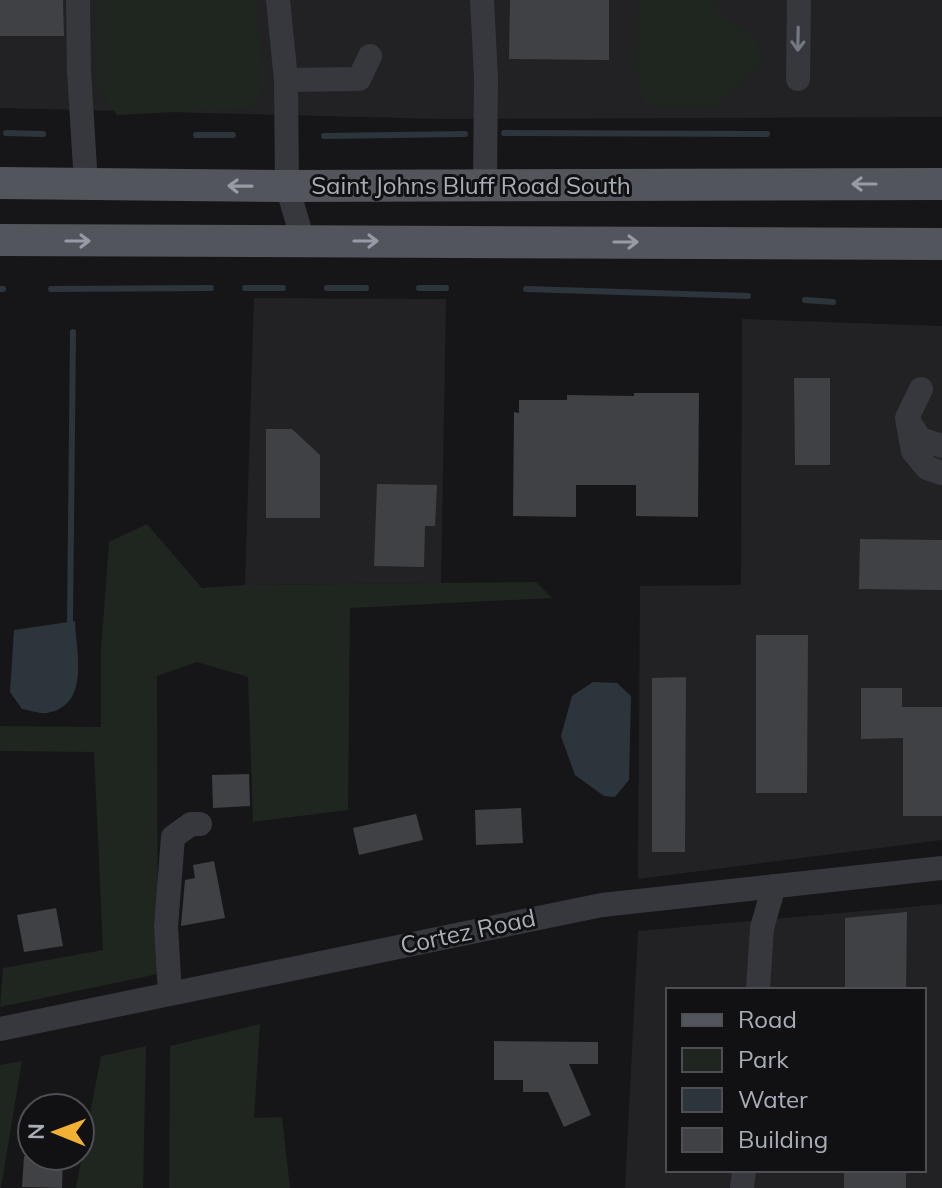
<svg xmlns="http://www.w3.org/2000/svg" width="942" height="1188" font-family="Mulish,sans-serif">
<rect width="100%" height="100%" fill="#161618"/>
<g fill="#222225" fill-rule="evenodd">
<polygon points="0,0 942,0 942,117 442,119 0,108"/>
<polygon points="254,298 446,299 441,583 245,585"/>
<polygon points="742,319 942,326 942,840 638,879 640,586 741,585"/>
<path d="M942 904V1188H625L638 931ZM668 990H924V1170H668Z"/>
</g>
<g fill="#1e261f">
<polygon points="98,0 255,0 264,81 253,108 117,115 98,88"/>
<polygon points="638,0 714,0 714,10 756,40 763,62 714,107 645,105 637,71"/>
<polygon points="147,524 202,588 245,585 536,582 552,598 350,608 348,810 253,822 248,677 197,662 157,676 158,974 0,1007 3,968 103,950 94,752 0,751 0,726 101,727 101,650 109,542"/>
<polygon points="260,1024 254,1118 282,1117 290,1188 169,1188 170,1046"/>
<polygon points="146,1046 143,1188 76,1188 101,1056"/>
<polygon points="22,1061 1,1188 0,1188 0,1065"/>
</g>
<g fill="#2c353c">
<path d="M75 621C76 653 91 705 47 713 40 714 29 710 22 709L10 692 14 630Z"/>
<polygon points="593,682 617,683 631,696 629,780 615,797 604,796 575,775 561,736 572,696"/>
</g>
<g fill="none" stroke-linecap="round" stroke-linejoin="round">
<g stroke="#2c353c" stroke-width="6">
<polyline points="6,133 43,134"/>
<polyline points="504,133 767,134"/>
<polyline points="196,135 233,135"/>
<polyline points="324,136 465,134"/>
<polyline points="245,288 283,288"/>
<polyline points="327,288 366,288"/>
<polyline points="419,288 446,288"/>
<polyline points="0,289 3,289"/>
<polyline points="51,289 211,288"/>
<polyline points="526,289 748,296"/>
<polyline points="805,300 833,302"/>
<polyline points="70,621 73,332"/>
</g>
</g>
<g fill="#404145">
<polygon points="0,0 63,0 64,36 0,36"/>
<polygon points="510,0 609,0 609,60 509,59"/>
<polygon points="794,378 830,378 830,465 795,465"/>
<polygon points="634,393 699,393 698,517 636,516 636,485 576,485 576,517 513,516 514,412 519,413 519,400 567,400 567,395 634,396"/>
<polygon points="266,429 292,429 320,455 320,518 266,518"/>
<polygon points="377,484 437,485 435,526 425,526 424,567 374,566"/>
<polygon points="860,539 942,540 942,590 859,589"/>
<polygon points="756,635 808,635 807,793 756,793"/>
<polygon points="686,677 685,852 652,852 652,678"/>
<polygon points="861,688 902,688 902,707 942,707 942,816 903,816 903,738 861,739"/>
<polygon points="249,774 250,806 213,808 212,775"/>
<polygon points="521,808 523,843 476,845 475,810"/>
<polygon points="416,814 423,840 359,855 353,828"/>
<polygon points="214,861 225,918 181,926 185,880 195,878 193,865"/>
<polygon points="56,908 63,946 24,952 17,915"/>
<polygon points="907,912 906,990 845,990 845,918"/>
<polygon points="494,1041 598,1042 598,1064 569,1064 591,1115 564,1127 548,1092 523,1092 523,1080 494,1080"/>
<polygon points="24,1156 63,1156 62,1188 22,1187"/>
<rect x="844" y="1170" width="62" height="18"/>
</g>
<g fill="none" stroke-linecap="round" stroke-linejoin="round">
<g stroke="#37383d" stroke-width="24">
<polyline points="78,0 79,71 86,184"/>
<polyline points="278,0 286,80 287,186 303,241"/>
<polyline points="482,0 486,77 485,186"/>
<polyline points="798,79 799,0"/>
<polyline points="286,80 359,79 370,56"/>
<polyline points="921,389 907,418 913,451 927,468 942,473"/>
<polyline points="908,420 920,439 942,446"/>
<polyline points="758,990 762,928 774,886"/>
<polyline points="170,993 166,927 173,837 191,824 200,824"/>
<polyline points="0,1029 602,905 942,868"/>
<polyline points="742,1188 744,1170"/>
</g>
<g stroke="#53555c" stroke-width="32">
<polyline points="0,183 287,186 942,184"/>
<polyline points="0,240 942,244"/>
</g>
</g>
<defs><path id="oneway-shaft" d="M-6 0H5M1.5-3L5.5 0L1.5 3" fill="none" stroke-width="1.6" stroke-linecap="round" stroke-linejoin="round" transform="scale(2)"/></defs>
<use stroke="#757881" href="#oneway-shaft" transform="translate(798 39) rotate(91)"/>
<g stroke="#979ba6">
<use href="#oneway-shaft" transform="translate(864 184) rotate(180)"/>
<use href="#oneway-shaft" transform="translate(240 186) rotate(-179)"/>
<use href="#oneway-shaft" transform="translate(78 241)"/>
<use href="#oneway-shaft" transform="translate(366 241)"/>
<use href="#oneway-shaft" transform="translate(626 242)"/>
</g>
<g text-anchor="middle" stroke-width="6" stroke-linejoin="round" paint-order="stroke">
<g font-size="24" fill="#a8adb8" stroke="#111113">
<text x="471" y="194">Saint Johns Bluff Road South</text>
<text transform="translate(468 932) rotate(-12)" y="8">Cortez Road</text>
</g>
</g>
<rect x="666" y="988" width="260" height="184" fill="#111113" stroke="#4d4f55" stroke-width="2"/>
<rect x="682" y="1014" width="40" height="12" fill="#53555c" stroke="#4d4f55" stroke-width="2"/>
<text x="738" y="1028" font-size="24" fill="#a8adb8">Road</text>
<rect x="682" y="1048" width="40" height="24" fill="#1e261f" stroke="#4d4f55" stroke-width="2"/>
<text x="738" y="1068" font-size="24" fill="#a8adb8">Park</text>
<rect x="682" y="1088" width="40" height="24" fill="#2c353c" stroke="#4d4f55" stroke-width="2"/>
<text x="738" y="1108" font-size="24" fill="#a8adb8">Water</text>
<rect x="682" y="1128" width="40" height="24" fill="#404145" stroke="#4d4f55" stroke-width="2"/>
<text x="738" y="1148" font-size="24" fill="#a8adb8">Building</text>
<g transform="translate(56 1132) rotate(271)"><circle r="38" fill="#111113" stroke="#4d4f55" stroke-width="2"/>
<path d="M0-6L14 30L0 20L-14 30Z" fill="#f2b134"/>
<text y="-12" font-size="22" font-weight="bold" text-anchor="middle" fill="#a8adb8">N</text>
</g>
</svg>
